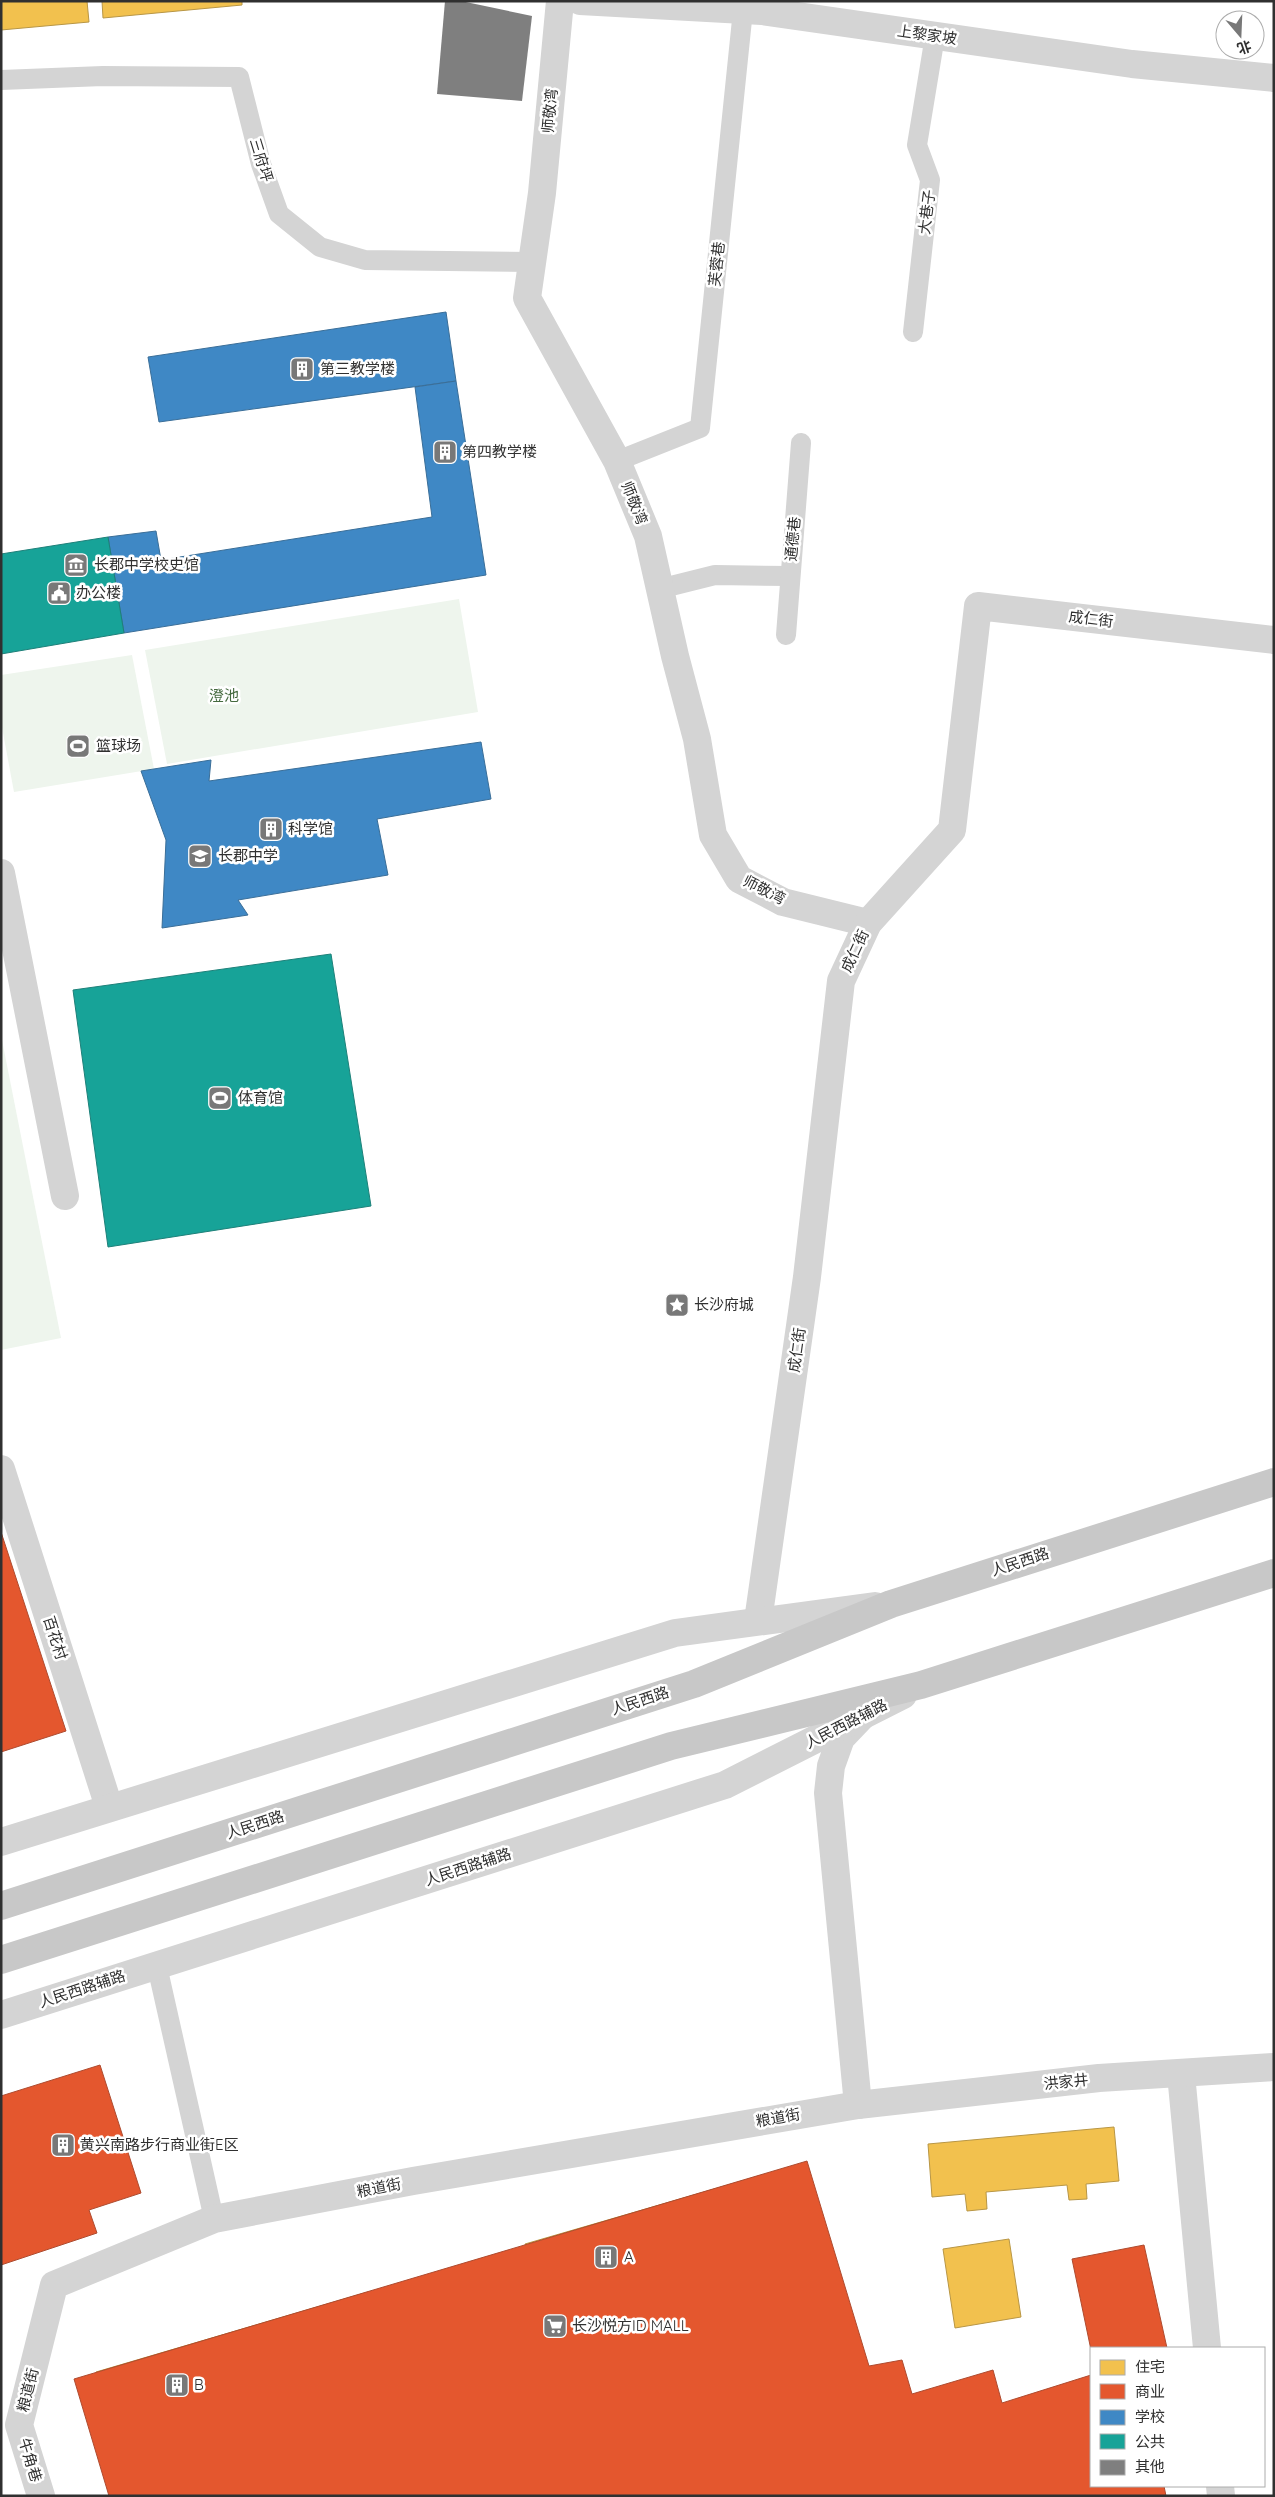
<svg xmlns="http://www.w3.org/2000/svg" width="1275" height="2497" font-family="Quicksand,'Noto Sans SC',sans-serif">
<rect width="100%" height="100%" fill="#fff"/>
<g fill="#eef5ed">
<polygon points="459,599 478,712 167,764 145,650"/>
<polygon points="132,655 154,769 14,792 1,722 1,675"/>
<polygon points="1,1035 61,1338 1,1350"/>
</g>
<g fill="#f2c14e" stroke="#b89645">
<polygon points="1,1 87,1 89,22 1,30"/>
<polygon points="102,1 242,1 242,5 103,18"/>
<polygon points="1114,2127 1119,2181 1086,2184 1087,2199 1069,2200 1067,2185 986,2192 987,2209 967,2211 965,2194 932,2197 928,2144"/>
<polygon points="797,2165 811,2211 782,2220 790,2240 823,2229 836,2267 738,2297 732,2273 725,2275 721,2263 708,2267 703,2252 652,2266 658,2284 635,2289 645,2324 545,2351 533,2312 571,2303 564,2280 538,2286 525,2244"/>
<polygon points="1009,2239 1021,2317 955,2328 943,2249"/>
<polygon points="368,2292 382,2339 353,2348 361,2367 394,2357 407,2395 309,2424 304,2401 297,2403 292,2390 279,2395 274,2380 224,2394 229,2411 206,2417 217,2451 116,2478 104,2440 142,2431 135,2407 109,2413 96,2372"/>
</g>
<g fill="#e4572e" stroke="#ae4b2f">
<polygon points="1,1532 66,1731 1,1752"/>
<polygon points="100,2065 141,2193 89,2210 97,2233 1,2265 1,2096"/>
<polygon points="807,2161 869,2366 902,2360 912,2394 993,2370 1002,2403 1091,2375 1091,2486 1164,2486 1166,2496 109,2496 74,2379"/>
<polygon points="1144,2245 1167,2348 1091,2350 1072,2259"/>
</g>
<g fill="#3f88c5" stroke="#3a6e98">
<polygon points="446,312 456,381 159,422 148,357"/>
<polygon points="456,381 486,575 124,633 108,537 156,531 161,560 432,517 415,387"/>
<polygon points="481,742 491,799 377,819 388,875 238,900 248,915 162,928 166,840 141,771 211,760 209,781"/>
</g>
<g fill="#17a398" stroke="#1e8079">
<polygon points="108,537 124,633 1,654 1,554"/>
<polygon points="331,954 371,1206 108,1247 73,990"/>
</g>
<polygon fill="#7f7f7f" points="445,1 461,1 532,16 522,101 437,94"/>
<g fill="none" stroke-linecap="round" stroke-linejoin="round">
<g stroke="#d4d4d4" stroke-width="20">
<polyline points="1,80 103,76 239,77 261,164 279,214 320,247 365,260 533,262"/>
<polyline points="913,332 930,180 917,145 935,36"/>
<polyline points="617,461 700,428 743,10"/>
<polyline points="659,589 715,575 790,576"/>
<polyline points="786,635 801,443"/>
<polyline points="157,1966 214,2219"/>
</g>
<g stroke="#d4d4d4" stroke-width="28">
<polyline points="560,1 542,193 527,298 617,461 648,536 675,656 697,739 713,835 739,879 783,902 868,923"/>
<polyline points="580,1 762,11 1132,64 1274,78"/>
<polyline points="1,873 65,1196"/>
<polyline points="1,1469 109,1807"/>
<polyline points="758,1621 807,1277 841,981 868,923 952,830 978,606 1274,640"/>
<polyline points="1181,2074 1207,2348"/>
<polyline points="858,2105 828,1793 831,1766 841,1738 862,1716"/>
<polyline points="1220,2486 1221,2496"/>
<polyline points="41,2496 19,2425 54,2285 214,2219 413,2181 858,2105 1099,2078 1274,2067"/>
</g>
<g stroke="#d4d4d4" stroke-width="28">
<polyline points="1,1842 675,1633 875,1606"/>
<polyline points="1,2015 725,1785 903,1695"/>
</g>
<g stroke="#c8c8c8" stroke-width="28">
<polyline points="1,1906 694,1684 891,1604 1274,1482"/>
<polyline points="1,1960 671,1746 921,1685 1274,1573"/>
</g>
</g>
<defs>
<g id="building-square" transform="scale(1.25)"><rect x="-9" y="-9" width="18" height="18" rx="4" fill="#787878" stroke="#fff"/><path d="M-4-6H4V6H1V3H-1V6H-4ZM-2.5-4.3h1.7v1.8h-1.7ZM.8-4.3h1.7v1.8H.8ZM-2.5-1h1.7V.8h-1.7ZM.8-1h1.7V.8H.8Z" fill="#fff"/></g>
<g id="museum-square" transform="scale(1.25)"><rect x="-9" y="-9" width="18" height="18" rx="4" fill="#787878" stroke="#fff"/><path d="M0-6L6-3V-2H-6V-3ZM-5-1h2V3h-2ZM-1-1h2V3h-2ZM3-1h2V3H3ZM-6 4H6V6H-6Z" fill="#fff"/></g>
<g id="civic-square" transform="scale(1.25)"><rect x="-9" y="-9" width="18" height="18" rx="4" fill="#787878" stroke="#fff"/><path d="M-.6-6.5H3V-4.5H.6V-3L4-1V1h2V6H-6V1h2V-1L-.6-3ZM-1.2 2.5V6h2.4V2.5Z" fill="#fff"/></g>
<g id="stadium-square" transform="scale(1.25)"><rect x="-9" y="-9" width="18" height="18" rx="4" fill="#787878" stroke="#fff"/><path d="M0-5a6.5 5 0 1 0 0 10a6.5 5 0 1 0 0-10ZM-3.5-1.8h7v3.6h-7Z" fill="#fff"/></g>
<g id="school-square" transform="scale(1.25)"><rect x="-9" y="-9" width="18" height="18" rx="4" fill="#787878" stroke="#fff"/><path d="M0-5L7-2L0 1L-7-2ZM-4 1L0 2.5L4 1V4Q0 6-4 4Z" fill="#fff"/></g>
<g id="sight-square" transform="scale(1.25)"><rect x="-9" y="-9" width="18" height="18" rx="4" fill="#787878" stroke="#fff"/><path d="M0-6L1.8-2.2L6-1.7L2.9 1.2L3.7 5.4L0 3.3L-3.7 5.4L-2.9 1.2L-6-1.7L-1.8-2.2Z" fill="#fff"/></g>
<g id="supermarket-square" transform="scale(1.25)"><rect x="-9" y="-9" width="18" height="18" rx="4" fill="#787878" stroke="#fff"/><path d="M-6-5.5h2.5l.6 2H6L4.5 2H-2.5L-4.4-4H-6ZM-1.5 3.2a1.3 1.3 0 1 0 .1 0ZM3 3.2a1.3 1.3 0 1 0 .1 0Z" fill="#fff"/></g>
</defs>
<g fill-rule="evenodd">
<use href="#building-square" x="302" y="369"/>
<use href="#building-square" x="445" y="452"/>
<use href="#museum-square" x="76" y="565"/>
<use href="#civic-square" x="59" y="593"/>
<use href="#stadium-square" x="78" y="746"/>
<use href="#building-square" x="271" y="829"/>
<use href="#school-square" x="200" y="856"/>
<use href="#stadium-square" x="220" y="1098"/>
<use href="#sight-square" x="677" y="1305"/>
<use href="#building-square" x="63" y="2145"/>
<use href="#building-square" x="606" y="2257"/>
<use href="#supermarket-square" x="555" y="2326"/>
<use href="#building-square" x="177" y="2385"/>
</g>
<g text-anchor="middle" stroke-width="5" stroke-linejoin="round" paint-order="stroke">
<g font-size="15" fill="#303030" stroke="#fff">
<text transform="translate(927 35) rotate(8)" y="5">上黎家坡</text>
<text transform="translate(550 111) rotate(-85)" y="5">师敬湾</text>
<text transform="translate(261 160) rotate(73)" y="5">三府坪</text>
<text transform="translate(927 212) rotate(-83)" y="5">大巷子</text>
<text transform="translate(717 264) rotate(-84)" y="5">芙蓉巷</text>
<text transform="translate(634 503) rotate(68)" y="5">师敬湾</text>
<text transform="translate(793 539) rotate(-85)" y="5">通德巷</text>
<text transform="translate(1091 619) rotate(7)" y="5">成仁街</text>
<text transform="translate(764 890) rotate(27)" y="5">师敬湾</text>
<text transform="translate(855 951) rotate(-65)" y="5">成仁街</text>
<text transform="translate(797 1350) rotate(-82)" y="5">成仁街</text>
<text transform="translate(1020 1562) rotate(-18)" y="5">人民西路</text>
<text transform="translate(55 1638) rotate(72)" y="5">百花村</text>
<text transform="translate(640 1701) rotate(-18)" y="5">人民西路</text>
<text transform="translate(846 1724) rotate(-27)" y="5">人民西路辅路</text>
<text transform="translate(255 1825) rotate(-18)" y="5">人民西路</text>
<text transform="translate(468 1867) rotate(-18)" y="5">人民西路辅路</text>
<text transform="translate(82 1989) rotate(-18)" y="5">人民西路辅路</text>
<text transform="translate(1066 2082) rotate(-6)" y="5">洪家井</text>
<text transform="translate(778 2118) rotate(-10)" y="5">粮道街</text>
<text transform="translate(379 2188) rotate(-11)" y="5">粮道街</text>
<text transform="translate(28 2390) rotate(-76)" y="5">粮道街</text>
<text transform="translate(30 2460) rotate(73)" y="5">牛角巷</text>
</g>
<g font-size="15" fill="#303030" stroke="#fff" text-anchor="start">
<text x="320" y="374">第三教学楼</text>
<text x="462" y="457">第四教学楼</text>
<text x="94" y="570">长郡中学校史馆</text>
<text x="76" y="598">办公楼</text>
<text x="96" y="751">篮球场</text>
<text x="288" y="834">科学馆</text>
<text x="218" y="861">长郡中学</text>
<text x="238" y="1103">体育馆</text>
<text x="694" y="1310">长沙府城</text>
<text x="80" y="2150">黄兴南路步行商业街E区</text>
<text x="624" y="2262">A</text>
<text x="572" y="2331">长沙悦方ID MALL</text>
<text x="194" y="2390">B</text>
</g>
<g font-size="15" fill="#456a3f" stroke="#fff">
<text x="224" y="701">澄池</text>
</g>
</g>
<rect width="1275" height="2497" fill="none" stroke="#303030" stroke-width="5"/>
<rect x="1090" y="2347" width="175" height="140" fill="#ffffff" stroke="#acacac"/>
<rect x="1100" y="2360" width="25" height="15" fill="#f2c14e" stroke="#acacac"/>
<text x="1135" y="2372" font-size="15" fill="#303030">住宅</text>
<rect x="1100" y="2384" width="25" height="15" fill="#e4572e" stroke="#acacac"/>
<text x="1135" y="2397" font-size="15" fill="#303030">商业</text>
<rect x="1100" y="2410" width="25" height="15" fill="#3f88c5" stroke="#acacac"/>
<text x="1135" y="2422" font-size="15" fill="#303030">学校</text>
<rect x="1100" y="2434" width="25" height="15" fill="#17a398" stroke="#acacac"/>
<text x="1135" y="2447" font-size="15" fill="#303030">公共</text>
<rect x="1100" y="2460" width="25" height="15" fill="#7f7f7f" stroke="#acacac"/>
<text x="1135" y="2472" font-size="15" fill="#303030">其他</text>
<g transform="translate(1240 35) rotate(161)"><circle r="24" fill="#ffffff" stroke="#acacac"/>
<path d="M0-4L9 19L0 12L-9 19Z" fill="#787878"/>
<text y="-8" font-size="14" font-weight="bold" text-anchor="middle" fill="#303030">北</text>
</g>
</svg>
